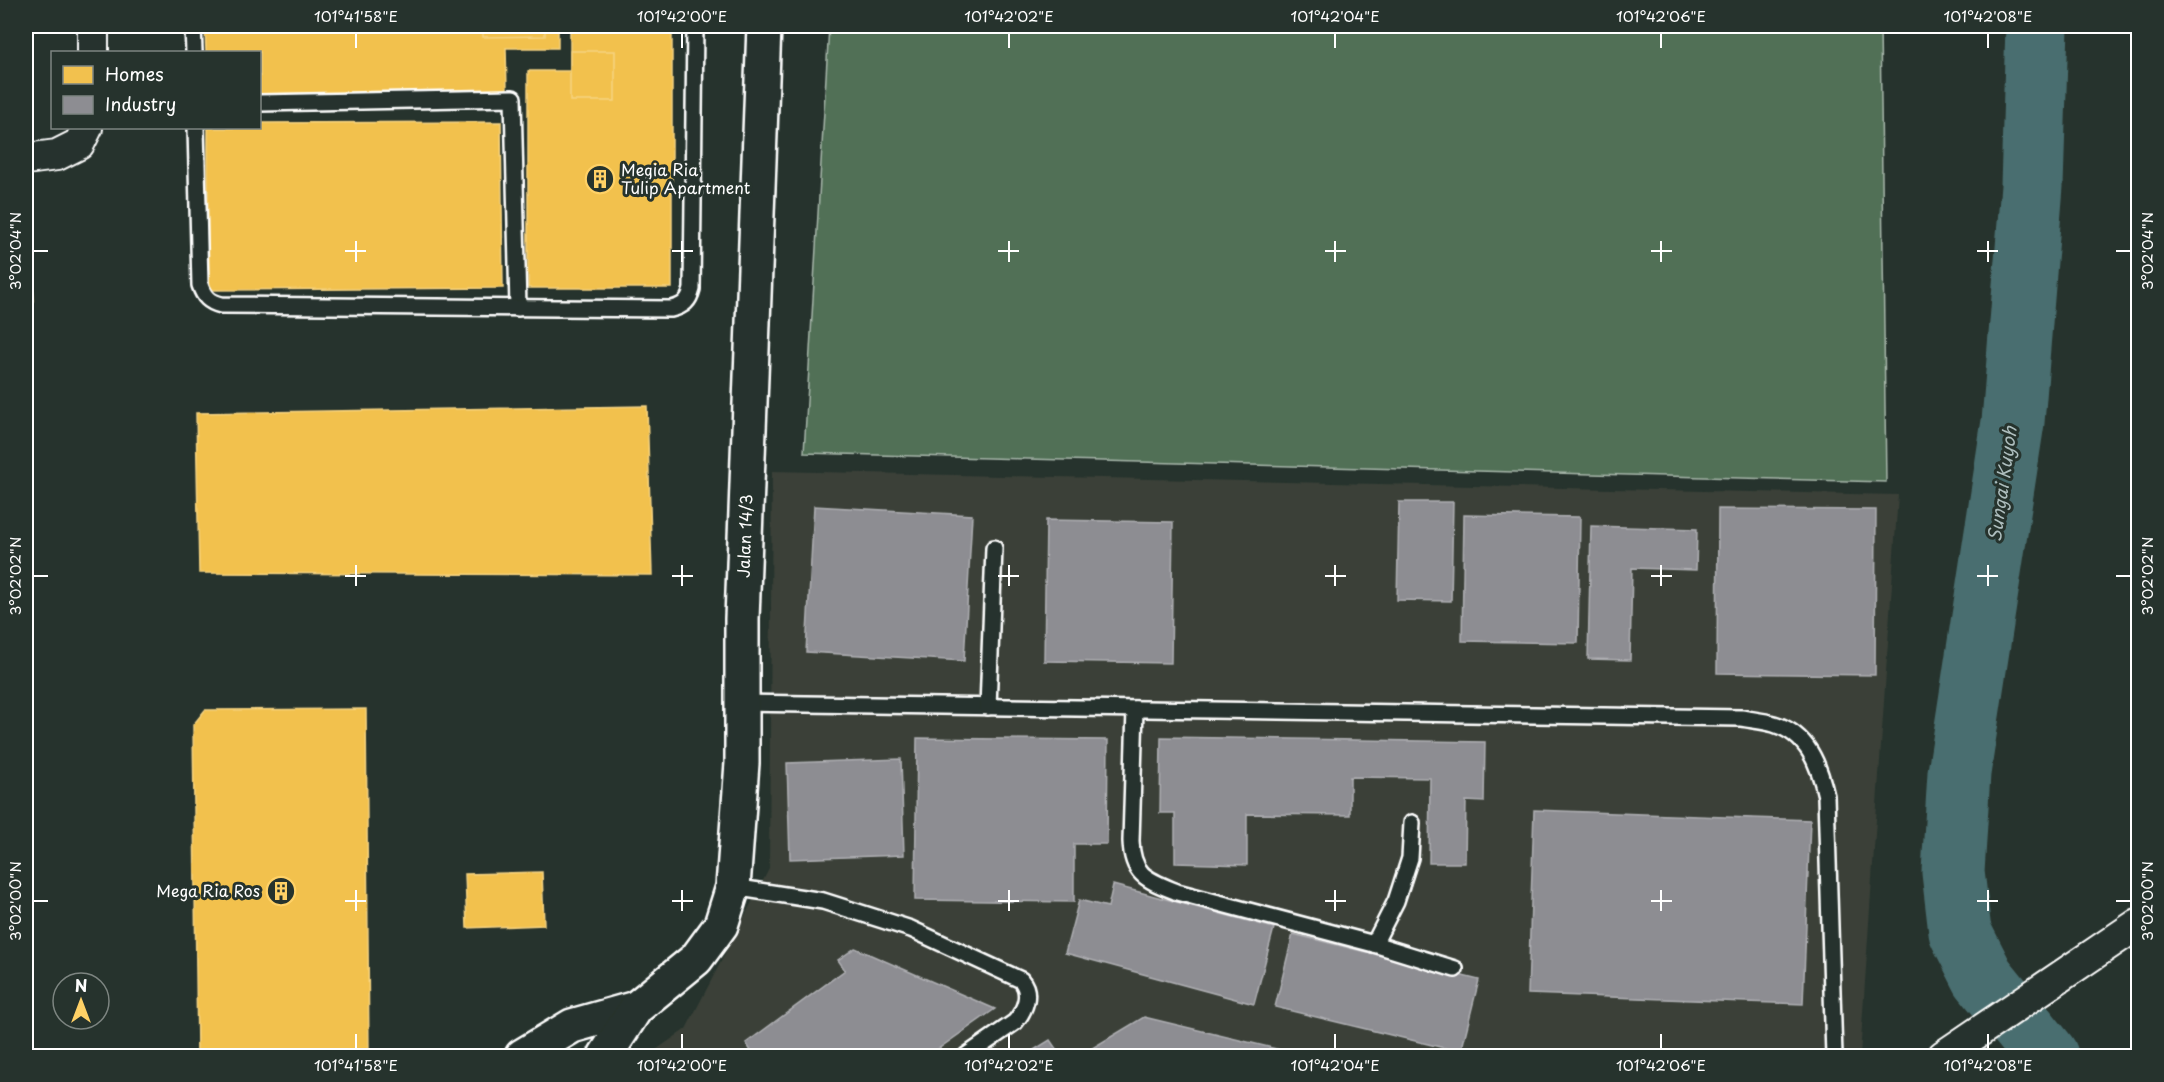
<svg xmlns="http://www.w3.org/2000/svg" width="2164" height="1082" font-family="'Playpen Sans',sans-serif">
<rect width="100%" height="100%" fill="#26332d"/>
<filter id="ink" filterUnits="userSpaceOnUse"><feTurbulence type="fractalNoise" baseFrequency=".0167" numOctaves="2"/><feDisplacementMap in="SourceGraphic" scale="12" xChannelSelector="R" yChannelSelector="G"/><feConvolveMatrix kernelMatrix="1 2 1 2 8 2 1 2 1" color-interpolation-filters="sRGB"/></filter>
<g filter="url(#ink)">
<polygon fill="#3a4138" points="772,471 1898,495 1860,1056 647,1056 686,1029 769,869"/>
<polygon fill="#516f57" stroke="#a8b7ab" stroke-width="1.5" points="829,26 1880,26 1886,482 804,453"/>
<g fill="#f2c14e" stroke="#f6d483" stroke-width="1.5">
<polygon points="205,26 558,26 558,48 506,48 507,90 260,94 260,52 206,52"/>
<polygon points="483,26 545,26 545,36 483,37"/>
<polygon points="570,26 672,26 672,288 528,288 528,71 570,71"/>
<rect x="570" y="51" width="45" height="50"/>
<polygon points="501,122 503,288 208,290 208,128 260,128 260,123"/>
<polygon points="26,211 28,211 34,301 26,301"/>
<polygon points="647,406 652,575 199,573 196,413"/>
<polygon points="366,709 369,1056 197,1056 193,725 205,710"/>
<polygon points="542,872 544,925 467,928 465,874"/>
</g>
<g fill="#8d8d92" stroke="#afafb3" stroke-width="1.5">
<polygon points="1399,502 1453,502 1451,601 1397,600"/>
<polygon points="814,506 972,515 964,661 806,652"/>
<polygon points="1718,509 1876,510 1875,675 1717,673"/>
<polygon points="1464,515 1580,517 1578,643 1462,641"/>
<polygon points="1046,520 1173,522 1171,663 1044,661"/>
<polygon points="1591,526 1697,529 1696,570 1632,568 1630,660 1588,659"/>
<polygon points="1161,737 1485,742 1484,802 1466,801 1465,863 1429,863 1430,778 1350,777 1350,815 1247,814 1247,865 1175,863 1175,813 1160,813"/>
<polygon points="917,738 1108,740 1107,844 1074,844 1074,902 915,900"/>
<polygon points="901,759 904,855 790,859 787,763"/>
<polygon points="1534,810 1810,820 1803,1004 1528,994"/>
<polygon points="1113,885 1274,928 1254,1004 1065,953 1079,900 1108,907"/>
<polygon points="1293,934 1479,980 1461,1052 1275,1007"/>
<polygon points="855,948 995,1009 928,1056 754,1056 746,1043 845,970 838,960"/>
<polygon points="1144,1017 1289,1052 1281,1056 1093,1056 1089,1050"/>
<polygon points="1050,1040 1061,1056 1024,1056"/>
</g>
<g fill="none" stroke-linecap="round" stroke-linejoin="round">
<polyline stroke="#4a6e6f" stroke-width="63" points="2037,26 2032,186 2013,422 1959,773 1953,872 1960,932 1983,977 2047,1056"/>
<g stroke="#fff" stroke-width="20">
<g id="service">
<polyline points="193,26 194,52"/>
<polyline points="260,103 513,98 518,308"/>
<path d="M196 128 200 285C204 297 209 302 221 305L671 309C684 306 689 301 692 289L695 26"/>
<path d="M742 703 1741 718C1752 720 1764 721 1774 724 1808 734 1819 765 1826 796L1834 1056"/>
<polyline points="988,707 994,548"/>
<path d="M1135 709 1131 841C1132 876 1148 880 1177 892L1374 944 1455 969"/>
<path d="M733 887 823 901 911 929 1021 980C1032 993 1025 1010 1015 1022L966 1056"/>
<polyline points="1374,944 1396,901 1410,858 1412,823"/>
</g>
</g>
<g stroke="#fff" stroke-width="34">
<g id="minor">
<polyline points="93,26 93,52"/>
<polyline points="26,159 57,155 79,144 87,128"/>
<polyline points="1943,1056 2138,924"/>
</g>
</g>
<g stroke="#fff" stroke-width="38">
<g id="tertiary">
<polyline points="522,1056 572,1026 636,1008"/>
<polyline points="605,1056 636,1008 696,959 721,925 733,887 742,763 742,619 764,26"/>
</g>
</g>
<use href="#service" stroke="#26332d" stroke-width="15"/>
<use href="#minor" stroke="#26332d" stroke-width="30"/>
<use href="#tertiary" stroke="#26332d" stroke-width="33"/>
</g>
</g>
<path fill="none" stroke="#fff" stroke-width="2" d="M356 33V48M682 33V48M1009 33V48M1335 33V48M1661 33V48M1988 33V48M356 241V262M682 241V262M1009 241V262M1335 241V262M1661 241V262M1988 241V262M33 251H48M345 251H366M672 251H693M998 251H1019M1325 251H1346M1651 251H1672M1977 251H1998M2116 251H2131M356 565V586M682 565V586M1009 565V586M1335 565V586M1661 565V586M1988 565V586M33 576H48M345 576H366M672 576H693M998 576H1019M1325 576H1346M1651 576H1672M1977 576H1998M2116 576H2131M356 890V911M682 890V911M1009 890V911M1335 890V911M1661 890V911M1988 890V911M33 901H48M345 901H366M672 901H693M998 901H1019M1325 901H1346M1651 901H1672M1977 901H1998M2116 901H2131M356 1034V1049M682 1034V1049M1009 1034V1049M1335 1034V1049M1661 1034V1049M1988 1034V1049"/>
<defs>
<g id="building-ring" transform="scale(1.5)"><circle r="9.5" fill="#26332d" stroke="#ffd166" stroke-width="1.5"/><path d="M-4-6H4V6H1V3H-1V6H-4ZM-2.5-4.3h1.7v1.8h-1.7ZM.8-4.3h1.7v1.8H.8ZM-2.5-1h1.7V.8h-1.7ZM.8-1h1.7V.8H.8Z" fill="#ffd166"/></g>
</defs>
<g fill-rule="evenodd">
<use href="#building-ring" x="600" y="179"/>
<use href="#building-ring" x="281" y="891"/>
</g>
<g text-anchor="middle" stroke-width="6" stroke-linejoin="round" paint-order="stroke">
<g font-size="16" fill="#fff" stroke="#26332d" text-anchor="start">
<text x="621" y="176">Megia Ria<tspan x="621" dy="18">Tulip Apartment</tspan></text>
<text x="260" y="897" text-anchor="end">Mega Ria Ros</text>
</g>
<g font-size="16" fill="#fff" stroke="#26332d">
<text transform="translate(745 536) rotate(-88)" y="6">Jalan 14/3</text>
</g>
<g font-size="18" font-style="italic" fill="#aebebe" stroke="#26332d">
<text transform="translate(2003 484) rotate(-82)" y="6">Sungai Kuyoh</text>
</g>
</g>
<rect width="2164" height="1082" fill="none" stroke="#26332d" stroke-width="66"/>
<rect x="51" y="51" width="210" height="78" fill="#26332d" stroke="#7d8581" stroke-width="1.5"/>
<rect x="63" y="66" width="30" height="18" fill="#f2c14e" stroke="#7d8581" stroke-width="1.5"/>
<text x="105" y="81" font-size="18" fill="#ffffff">Homes</text>
<rect x="63" y="96" width="30" height="18" fill="#8d8d92" stroke="#7d8581" stroke-width="1.5"/>
<text x="105" y="111" font-size="18" fill="#ffffff">Industry</text>
<g transform="translate(81 1001)"><circle r="28" fill="#26332d" stroke="#7d8581" stroke-width="1.5"/>
<path d="M0-4.5L10 22L0 15L-10 22Z" fill="#ffd166"/>
<text y="-9" font-size="16" font-weight="bold" text-anchor="middle" fill="#ffffff">N</text>
</g>
<rect x="33" y="33" width="2098" height="1016" fill="none" stroke="#fff" stroke-width="2"/>
<g font-size="15" text-anchor="middle" fill="#fff">
<text x="356" y="22">101°41'58"E</text>
<text x="682" y="22">101°42'00"E</text>
<text x="1009" y="22">101°42'02"E</text>
<text x="1335" y="22">101°42'04"E</text>
<text x="1661" y="22">101°42'06"E</text>
<text x="1988" y="22">101°42'08"E</text>
<text transform="translate(16 251) rotate(-90)" y="5">3°02'04"N</text>
<text transform="translate(2148 251) rotate(-90)" y="5">3°02'04"N</text>
<text transform="translate(16 576) rotate(-90)" y="5">3°02'02"N</text>
<text transform="translate(2148 576) rotate(-90)" y="5">3°02'02"N</text>
<text transform="translate(16 901) rotate(-90)" y="5">3°02'00"N</text>
<text transform="translate(2148 901) rotate(-90)" y="5">3°02'00"N</text>
<text x="356" y="1071">101°41'58"E</text>
<text x="682" y="1071">101°42'00"E</text>
<text x="1009" y="1071">101°42'02"E</text>
<text x="1335" y="1071">101°42'04"E</text>
<text x="1661" y="1071">101°42'06"E</text>
<text x="1988" y="1071">101°42'08"E</text>
</g>
</svg>
